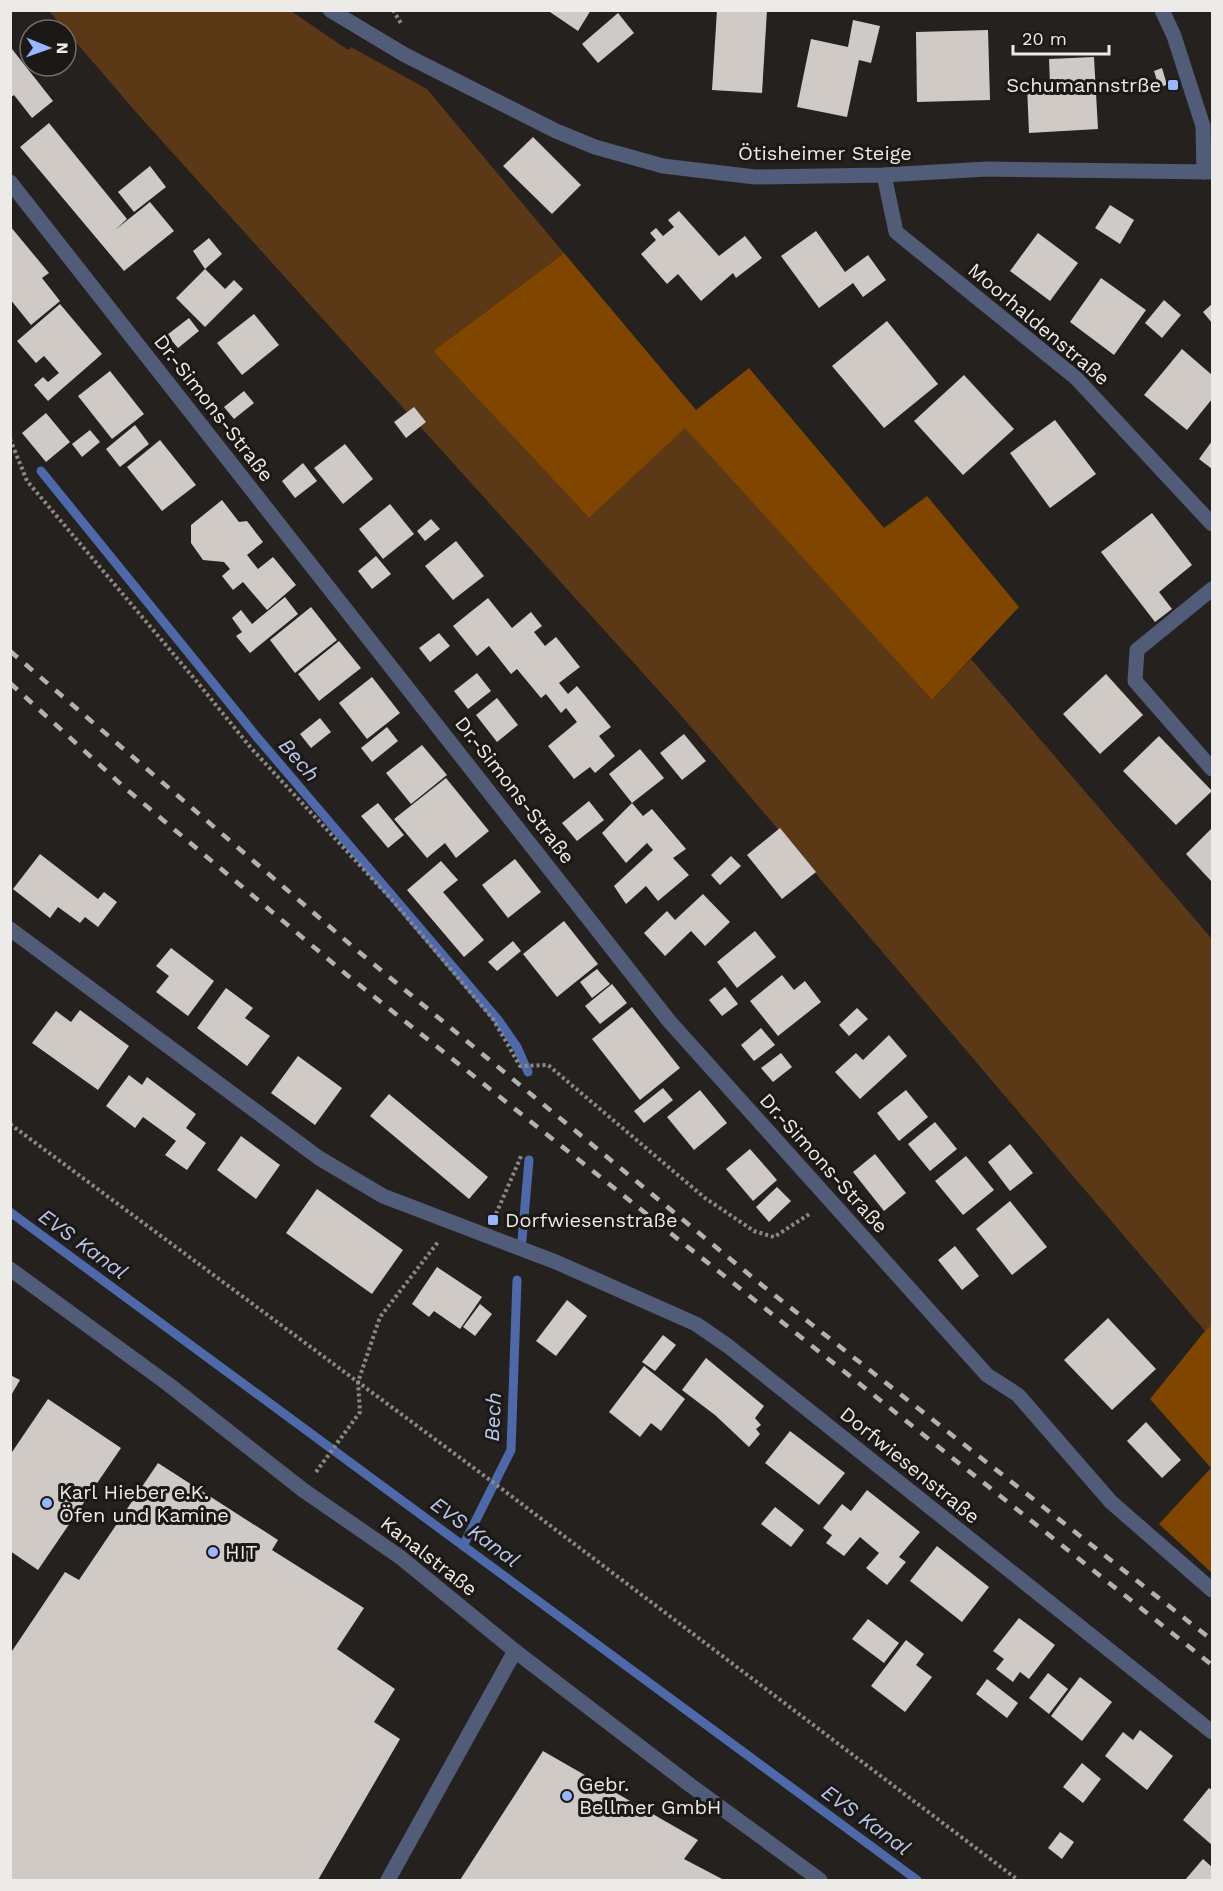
<svg xmlns="http://www.w3.org/2000/svg" width="1223" height="1891" font-family="'Work Sans',sans-serif">
<rect width="100%" height="100%" fill="#25211e"/>
<polygon fill="#5b3816" points="49,11 291,11 348,50 351,47 427,89 564,253 433,351 589,518 685,427 932,700 971,659 1212,939 1212,1324 1205,1331 679,713 142,119"/>
<g fill="#804600">
<polygon points="564,253 696,410 749,368 884,528 927,496 1019,607 932,700 685,428 589,518 433,351"/>
<polygon points="1212,1324 1212,1573 1159,1524 1211,1468 1150,1399 1205,1331"/>
</g>
<g fill="none" stroke-linecap="round" stroke-linejoin="round">
<g stroke="#4e69a9" stroke-width="9">
<polyline points="41,471 256,736 499,1021 517,1047 528,1072"/>
<polyline points="10,1212 917,1880"/>
<polyline points="522,1240 529,1160"/>
<polyline points="463,1546 511,1450 517,1280"/>
</g>
</g>
<g fill="#cfcac6">
<polygon points="547,10 591,10 578,31"/>
<polygon points="717,10 767,10 762,93 712,90"/>
<polygon points="618,13 634,33 598,63 582,44"/>
<polygon points="853,20 880,26 871,63 859,60 847,117 797,107 811,39 848,47"/>
<polygon points="988,30 990,100 917,102 916,32"/>
<polygon points="12,49 53,101 32,118 14,95 10,98"/>
<polygon points="1094,57 1098,129 1029,133 1027,86 1050,84 1049,59"/>
<polygon points="1162,68 1167,85 1159,87 1154,71"/>
<polygon points="49,123 127,219 115,230 150,202 174,231 124,271 20,147"/>
<polygon points="533,137 581,185 552,214 503,166"/>
<polygon points="150,166 166,187 134,212 118,192"/>
<polygon points="1110,205 1134,220 1120,244 1095,228"/>
<polygon points="679,211 719,256 745,236 762,258 736,278 733,273 701,301 678,274 667,284 641,254 656,240 650,233 656,228 663,236 674,227 668,220"/>
<polygon points="10,226 49,273 42,278 60,301 31,325 10,299"/>
<polygon points="816,231 845,272 868,255 886,280 863,297 853,283 819,308 781,256"/>
<polygon points="1038,233 1078,263 1050,301 1010,271"/>
<polygon points="209,238 222,254 205,269 225,289 234,280 243,289 205,327 176,298 205,269 193,251"/>
<polygon points="1101,278 1146,310 1114,355 1070,322"/>
<polygon points="1164,300 1181,315 1162,338 1145,323"/>
<polygon points="60,304 102,354 48,401 34,385 43,377 48,382 59,373 44,356 36,363 17,341"/>
<polygon points="1212,304 1212,323 1203,312"/>
<polygon points="254,314 279,345 242,375 217,343"/>
<polygon points="189,318 199,331 178,348 167,335"/>
<polygon points="887,321 938,384 884,428 832,366"/>
<polygon points="1182,349 1212,375 1212,399 1187,430 1144,395"/>
<polygon points="110,371 144,414 112,439 78,396"/>
<polygon points="964,375 1014,429 963,475 914,421"/>
<polygon points="244,391 254,403 234,419 224,407"/>
<polygon points="414,407 426,422 406,438 394,422"/>
<polygon points="46,413 70,442 46,462 22,433"/>
<polygon points="1055,420 1096,474 1050,508 1010,453"/>
<polygon points="135,425 149,444 120,467 106,449"/>
<polygon points="90,430 100,442 82,457 72,444"/>
<polygon points="160,440 196,485 162,511 127,467"/>
<polygon points="1212,441 1212,469 1199,459"/>
<polygon points="345,444 373,479 343,504 314,468"/>
<polygon points="303,463 317,481 295,498 282,481"/>
<polygon points="222,500 239,522 247,521 263,542 247,555 258,569 273,557 296,585 267,610 243,582 233,590 222,576 230,569 224,562 203,560 191,543 191,525"/>
<polygon points="390,504 414,534 383,559 359,529"/>
<polygon points="1152,513 1192,565 1159,592 1172,609 1155,622 1101,552"/>
<polygon points="431,519 440,529 425,541 417,531"/>
<polygon points="456,541 484,576 453,600 425,566"/>
<polygon points="376,556 391,574 372,589 358,571"/>
<polygon points="285,597 298,614 250,653 236,636 242,632 232,618 241,610 252,624"/>
<polygon points="488,598 512,628 531,612 542,626 534,632 545,646 556,637 580,667 559,683 568,694 577,686 611,727 599,736 615,756 595,773 590,767 574,779 548,746 577,722 566,708 561,713 546,694 541,698 517,669 511,674 489,646 477,656 453,626"/>
<polygon points="311,607 337,640 295,673 270,640"/>
<polygon points="439,633 450,646 430,662 419,648"/>
<polygon points="339,641 361,668 319,701 298,674"/>
<polygon points="477,673 491,691 468,709 454,691"/>
<polygon points="1106,674 1143,715 1100,754 1063,714"/>
<polygon points="372,677 400,713 367,739 339,703"/>
<polygon points="497,698 518,725 497,742 476,715"/>
<polygon points="320,718 331,732 311,748 300,734"/>
<polygon points="387,727 398,741 372,762 361,748"/>
<polygon points="684,734 706,761 682,780 660,753"/>
<polygon points="1159,736 1212,791 1176,825 1123,771"/>
<polygon points="422,745 447,775 411,804 386,773"/>
<polygon points="640,749 664,778 632,803 609,774"/>
<polygon points="446,778 489,831 456,858 445,843 427,858 394,819"/>
<polygon points="589,801 604,820 577,841 562,823"/>
<polygon points="378,803 404,835 388,848 361,816"/>
<polygon points="632,803 643,816 652,809 686,849 673,858 689,875 658,901 646,886 626,904 614,886 653,850 647,843 626,863 602,833"/>
<polygon points="780,828 816,872 782,899 747,855"/>
<polygon points="1212,828 1212,882 1186,854"/>
<polygon points="40,854 98,899 104,892 117,902 98,927 85,917 80,923 58,907 50,918 13,889"/>
<polygon points="731,856 741,866 720,885 711,875"/>
<polygon points="515,859 541,892 508,918 482,885"/>
<polygon points="441,861 458,880 443,892 484,940 464,957 407,890"/>
<polygon points="703,894 730,922 705,946 691,931 665,956 644,933 667,911 675,920"/>
<polygon points="564,921 598,964 557,997 523,954"/>
<polygon points="755,931 776,957 737,988 717,962"/>
<polygon points="513,941 521,951 497,971 488,962"/>
<polygon points="171,948 214,981 188,1016 156,992 169,976 156,966"/>
<polygon points="597,969 610,984 592,998 580,982"/>
<polygon points="782,975 794,990 805,981 821,1002 778,1036 750,1001"/>
<polygon points="612,984 627,1003 600,1024 585,1006"/>
<polygon points="725,987 738,1004 722,1016 709,1000"/>
<polygon points="226,988 253,1008 245,1018 270,1036 247,1066 197,1028"/>
<polygon points="632,1007 680,1068 640,1100 592,1039"/>
<polygon points="857,1008 868,1019 849,1036 839,1025"/>
<polygon points="80,1010 129,1046 98,1090 32,1043 56,1011 71,1022"/>
<polygon points="761,1028 775,1045 754,1061 741,1045"/>
<polygon points="889,1035 907,1056 860,1099 835,1072 856,1053 863,1060"/>
<polygon points="781,1053 792,1067 773,1082 761,1068"/>
<polygon points="298,1056 342,1088 315,1125 271,1093"/>
<polygon points="129,1075 142,1085 147,1077 196,1114 186,1128 206,1143 187,1170 165,1155 176,1141 143,1117 135,1128 106,1106"/>
<polygon points="663,1088 673,1100 644,1123 634,1111"/>
<polygon points="700,1090 727,1123 694,1150 667,1117"/>
<polygon points="906,1090 928,1117 899,1141 877,1113"/>
<polygon points="389,1094 488,1177 469,1199 370,1116"/>
<polygon points="935,1122 957,1149 930,1171 908,1144"/>
<polygon points="241,1136 280,1165 256,1199 217,1170"/>
<polygon points="1010,1144 1033,1173 1010,1191 988,1162"/>
<polygon points="750,1149 777,1180 753,1201 726,1169"/>
<polygon points="875,1154 906,1193 884,1211 853,1172"/>
<polygon points="966,1156 994,1190 963,1215 935,1181"/>
<polygon points="777,1187 791,1201 769,1222 756,1207"/>
<polygon points="317,1189 403,1250 372,1294 286,1233"/>
<polygon points="1010,1201 1047,1247 1012,1275 976,1229"/>
<polygon points="955,1246 979,1276 962,1290 938,1260"/>
<polygon points="437,1267 482,1297 460,1329 434,1311 429,1317 412,1304"/>
<polygon points="567,1300 587,1316 556,1356 536,1341"/>
<polygon points="480,1304 492,1314 475,1336 463,1327"/>
<polygon points="1108,1318 1156,1369 1112,1410 1064,1360"/>
<polygon points="663,1335 676,1345 655,1371 642,1362"/>
<polygon points="706,1358 764,1406 755,1418 761,1425 756,1429 760,1434 749,1447 715,1415 682,1390"/>
<polygon points="644,1366 685,1399 661,1431 651,1423 640,1437 609,1412"/>
<polygon points="10,1375 20,1380 10,1397"/>
<polygon points="48,1399 121,1448 38,1570 10,1551 10,1455"/>
<polygon points="1146,1422 1181,1460 1162,1478 1127,1441"/>
<polygon points="790,1431 845,1473 819,1505 765,1463"/>
<polygon points="158,1463 278,1540 272,1550 364,1608 337,1649 395,1689 374,1722 400,1739 318,1880 10,1880 10,1715 12,1712 10,1711 10,1654 65,1572 79,1580"/>
<polygon points="867,1490 920,1532 899,1557 906,1562 887,1585 866,1568 879,1553 860,1537 844,1556 826,1543 832,1535 823,1528 842,1504 851,1511"/>
<polygon points="775,1507 804,1530 791,1547 761,1524"/>
<polygon points="937,1546 989,1587 962,1622 910,1581"/>
<polygon points="1019,1618 1055,1645 1029,1679 1020,1672 1013,1682 996,1669 1004,1659 993,1651"/>
<polygon points="868,1619 899,1643 884,1663 852,1639"/>
<polygon points="906,1640 924,1654 916,1665 932,1677 905,1712 871,1686"/>
<polygon points="1048,1673 1068,1689 1049,1714 1029,1698"/>
<polygon points="1080,1677 1112,1702 1082,1741 1051,1716"/>
<polygon points="987,1679 1018,1703 1007,1718 976,1694"/>
<polygon points="1140,1730 1173,1756 1147,1790 1105,1756 1123,1732 1133,1740"/>
<polygon points="543,1751 698,1840 684,1859 724,1880 460,1880"/>
<polygon points="1082,1763 1101,1779 1083,1803 1063,1787"/>
<polygon points="1209,1788 1212,1790 1212,1845 1183,1820"/>
<polygon points="1060,1832 1074,1842 1062,1859 1048,1848"/>
<polygon points="1203,1859 1212,1867 1212,1880 1185,1880"/>
</g>
<g fill="none" stroke-linecap="round" stroke-linejoin="round">
<g stroke="#8b8885" stroke-width="4" stroke-dasharray="3 3" stroke-linecap="butt">
<polyline points="393,10 402,25"/>
<polyline points="10,439 27,481 198,683 251,748 393,901 493,1019 520,1066 548,1065 705,1198 754,1231 774,1237 811,1213"/>
<polyline points="10,1124 490,1480 1018,1880"/>
<polyline points="496,1214 522,1154"/>
<polyline points="316,1472 360,1412 358,1382 380,1317 438,1242"/>
</g>
<g stroke="#505c78" stroke-width="15">
<polyline points="330,10 405,55 556,131 595,147 663,166 755,177 884,175 987,169 1212,172"/>
<polyline points="1162,10 1174,36 1203,126 1204,172"/>
<polyline points="884,175 896,232 1076,378 1212,524"/>
<polyline points="10,182 669,1021 987,1375 1018,1395 1111,1502 1212,1590"/>
<polyline points="1212,589 1137,650 1135,681 1212,769"/>
<polyline points="10,929 319,1158 383,1196 556,1262 696,1324 728,1346 1212,1732"/>
<polyline points="10,1269 168,1384 303,1490 400,1557 515,1651 690,1785 820,1880"/>
<polyline points="388,1880 515,1651"/>
</g>
<g stroke="#b4b2af" stroke-width="4.5" stroke-dasharray="10 10" stroke-linecap="butt">
<polyline points="10,651 359,952 763,1286 1212,1640"/>
<polyline points="10,683 125,788 347,975 1212,1665"/>
</g>
</g>
<g fill="#97b6fd" stroke="#1c1815" stroke-width="2">
<rect x="1167" y="79" width="12" height="12" rx="3"/>
<rect x="487" y="1214" width="12" height="12" rx="3"/>
<circle cx="47" cy="1503" r="6"/>
<circle cx="213" cy="1552" r="6"/>
<circle cx="567" cy="1796" r="6"/>
</g>
<g text-anchor="middle" stroke-width="6" stroke-linejoin="round" paint-order="stroke">
<g font-size="20" fill="#edebe8" stroke="#1c1815" text-anchor="start">
<text x="1161" y="92" text-anchor="end">Schumannstrße</text>
<text x="505" y="1227">Dorfwiesenstraße</text>
<text x="59" y="1499">Karl Hieber e.K.<tspan x="59" dy="23">Öfen und Kamine</tspan></text>
<text x="225" y="1559">HIT</text>
<text x="579" y="1791">Gebr.<tspan x="579" dy="23">Bellmer GmbH</tspan></text>
</g>
<g font-size="20" fill="#edebe8" stroke="#1c1815">
<text x="825" y="160">Ötisheimer Steige</text>
<text transform="translate(1039 324) rotate(40)" y="7">Moorhaldenstraße</text>
<text transform="translate(214 408) rotate(52)" y="7">Dr.-Simons-Straße</text>
<text transform="translate(515 790) rotate(52)" y="7">Dr.-Simons-Straße</text>
<text transform="translate(824 1163) rotate(48)" y="7">Dr.-Simons-Straße</text>
<text transform="translate(910 1465) rotate(39)" y="7">Dorfwiesenstraße</text>
<text transform="translate(429 1556) rotate(38)" y="7">Kanalstraße</text>
</g>
<g font-size="21" font-style="italic" fill="#b9c9ee" stroke="#1c1815">
<text transform="translate(299 760) rotate(49)" y="7">Bech</text>
<text transform="translate(83 1244) rotate(36)" y="7">EVS Kanal</text>
<text transform="translate(493 1417) rotate(-87)" y="7">Bech</text>
<text transform="translate(475 1532) rotate(36)" y="7">EVS Kanal</text>
<text transform="translate(866 1820) rotate(36)" y="7">EVS Kanal</text>
</g>
</g>
<rect width="1223" height="1891" fill="none" stroke="#edebe8" stroke-width="24"/>
<g transform="translate(48 48) rotate(91)"><circle r="28" fill="#1c1815" stroke="#706c69" stroke-width="1.5"/>
<path d="M0-4.5L10 22L0 15L-10 22Z" fill="#97b6fd"/>
<text y="-9" font-size="16" font-weight="bold" text-anchor="middle" fill="#edebe8">N</text>
</g>
<path d="M1013 45v9h96v-9" fill="none" stroke="#edebe8" stroke-width="3"/>
<text x="1022" y="45" font-size="18" fill="#edebe8" stroke="#1c1815" stroke-width="4.5" paint-order="stroke">20 m</text>
</svg>
